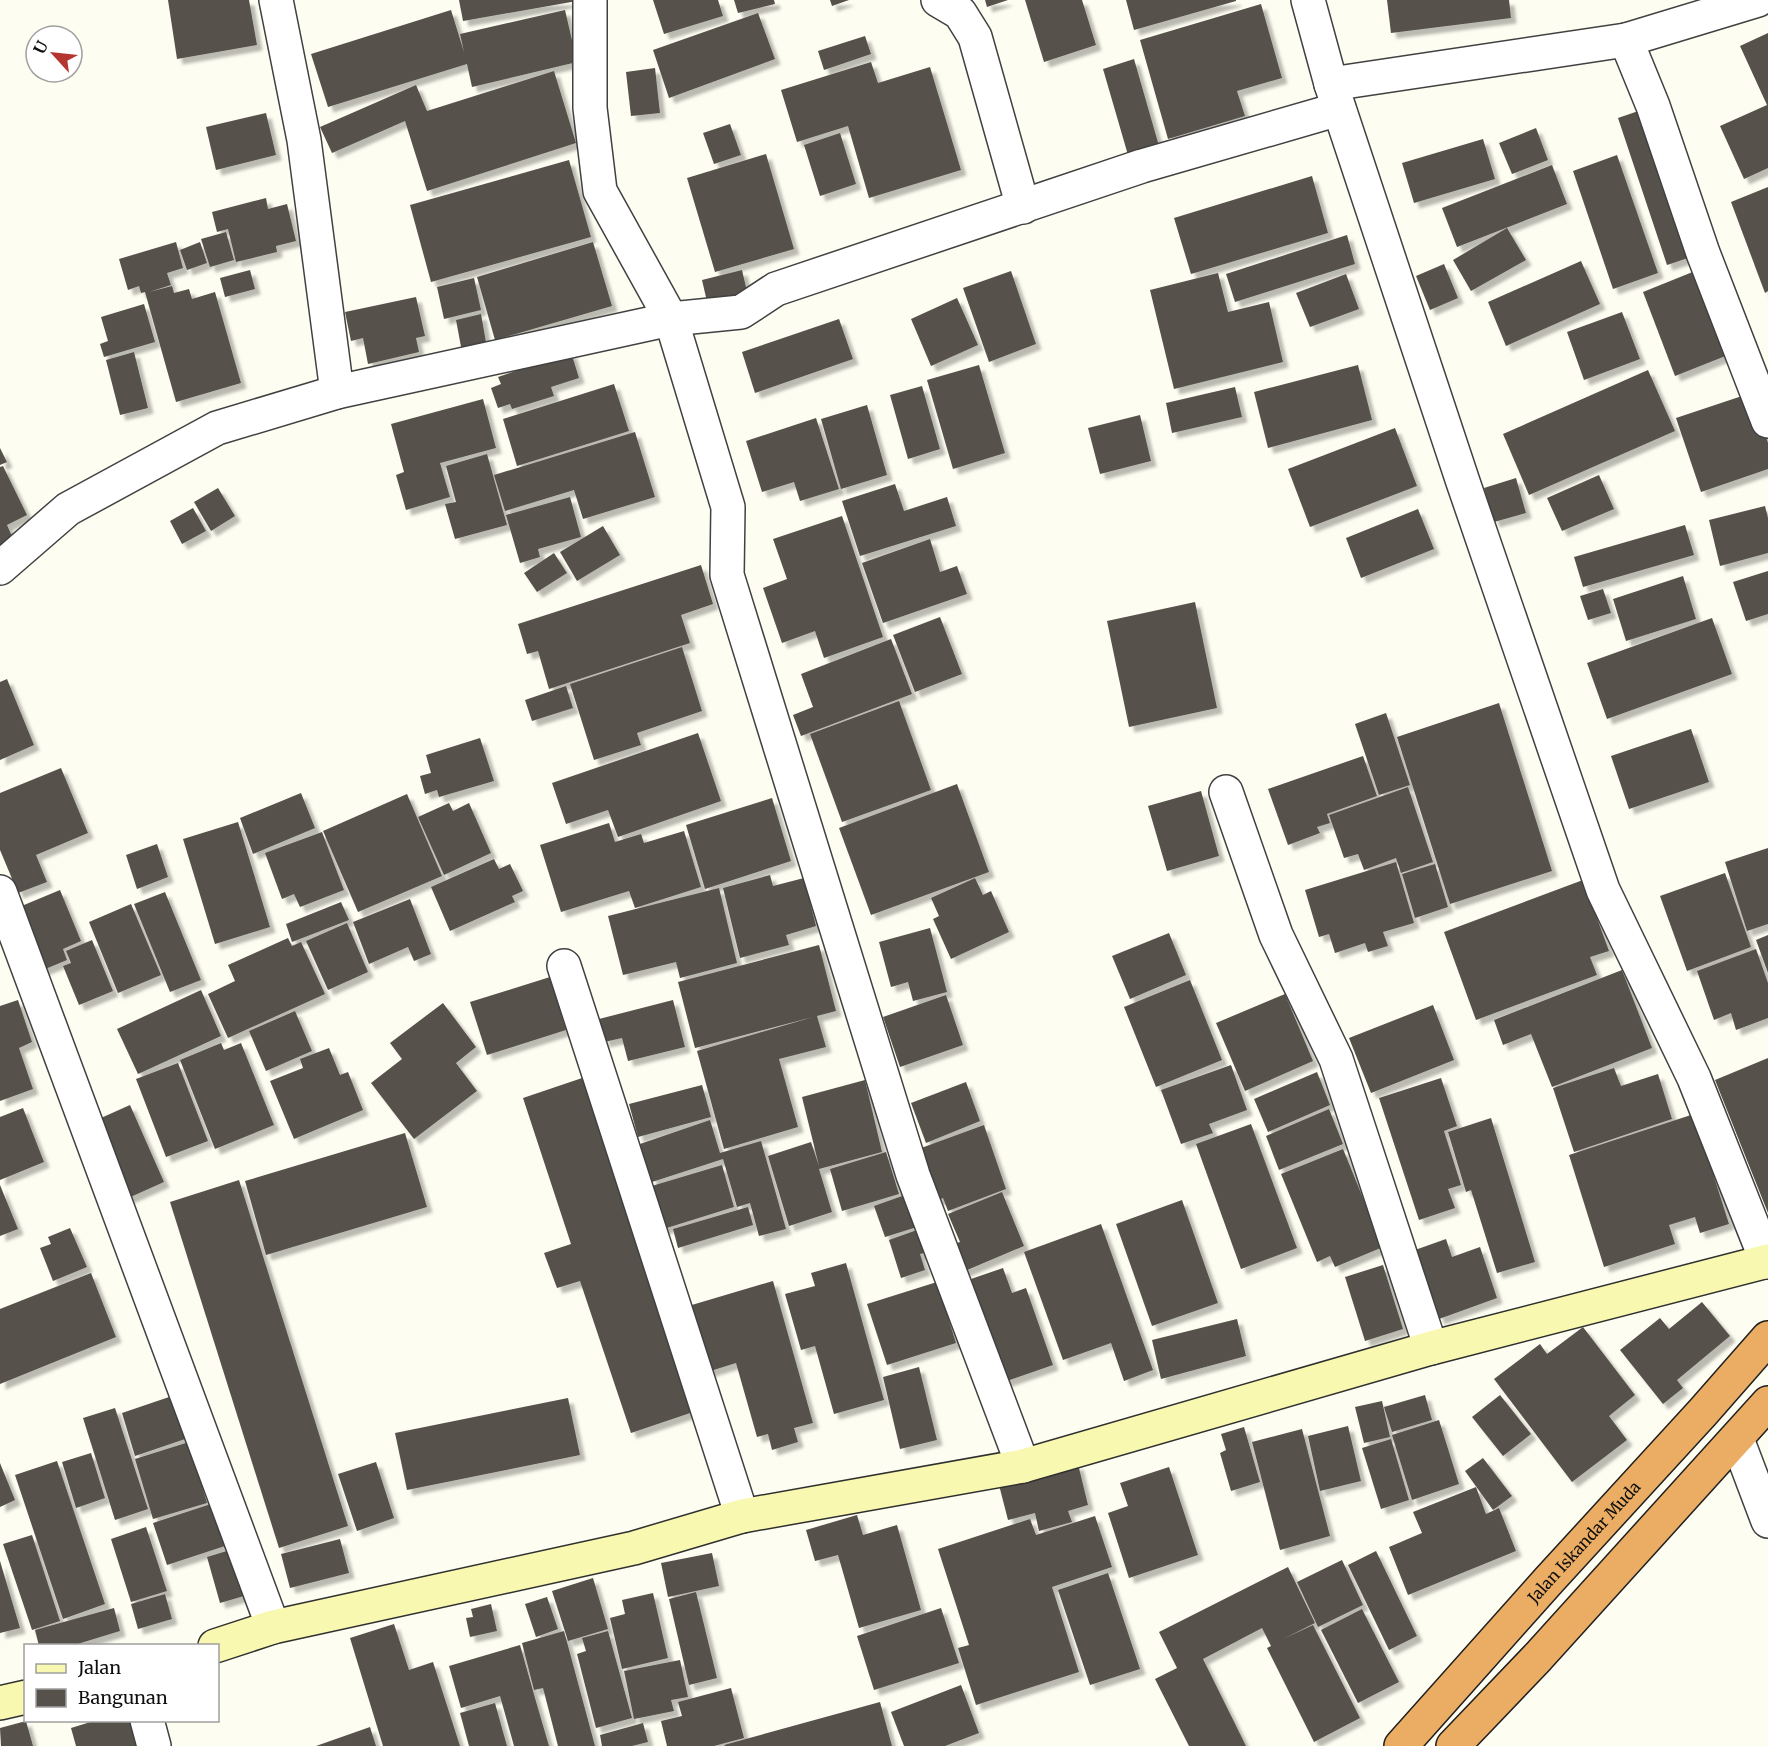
<svg xmlns="http://www.w3.org/2000/svg" width="1768" height="1746" font-family="Merriweather,serif">
<defs>
<filter id="shadow"><feDropShadow dx="5.5" dy="5.5" stdDeviation="1.5" flood-color="#0004"/></filter>
</defs>
<rect width="100%" height="100%" fill="#fefdf1"/>
<g fill="#56514b" filter="url(#shadow)">
<polygon points="168,0 249,0 257,45 177,59"/>
<polygon points="459,0 576,0 577,1 463,21"/>
<polygon points="653,0 718,0 723,16 664,34"/>
<polygon points="734,0 774,0 775,4 738,13"/>
<polygon points="830,0 849,0 832,6"/>
<polygon points="985,0 1008,0 987,7"/>
<polygon points="1025,0 1082,0 1096,45 1044,62"/>
<polygon points="1126,0 1236,0 1236,1 1134,30"/>
<polygon points="1387,0 1509,0 1511,18 1391,33"/>
<polygon points="1261,4 1282,78 1237,91 1245,116 1168,139 1140,40"/>
<polygon points="451,10 464,52 460,34 565,10 577,62 472,87 467,64 328,107 311,54"/>
<polygon points="758,13 775,59 669,98 653,50"/>
<polygon points="1768,33 1768,168 1744,179 1720,126 1767,105 1740,46"/>
<polygon points="865,36 871,54 824,70 818,51"/>
<polygon points="1134,59 1159,146 1128,155 1103,69"/>
<polygon points="871,62 878,83 930,67 961,170 869,198 848,126 797,142 781,90"/>
<polygon points="655,68 660,113 631,116 626,72"/>
<polygon points="554,71 576,143 427,191 405,121 332,153 320,127 416,85 427,111"/>
<polygon points="1653,106 1703,253 1667,265 1618,118"/>
<polygon points="266,113 276,155 216,170 206,127"/>
<polygon points="730,124 741,155 714,164 703,133"/>
<polygon points="1536,128 1548,160 1512,174 1499,143"/>
<polygon points="840,133 856,184 820,196 804,145"/>
<polygon points="1483,139 1495,179 1414,203 1402,163"/>
<polygon points="766,154 794,249 715,272 687,178"/>
<polygon points="1617,155 1658,273 1613,289 1573,171"/>
<polygon points="569,160 591,237 431,282 410,205"/>
<polygon points="1552,165 1567,204 1457,247 1442,208"/>
<polygon points="1312,176 1328,233 1191,274 1174,218"/>
<polygon points="1768,187 1768,291 1765,293 1731,202"/>
<polygon points="266,198 268,209 287,204 296,241 276,246 277,252 236,262 228,229 217,232 212,212"/>
<polygon points="1507,228 1526,260 1471,291 1453,260"/>
<polygon points="226,232 234,260 210,267 201,239"/>
<polygon points="1347,235 1355,264 1235,302 1226,274"/>
<polygon points="176,242 183,268 167,273 171,285 149,292 172,286 174,293 189,289 192,299 215,292 241,383 176,402 145,292 141,293 139,286 128,290 119,259"/>
<polygon points="200,242 207,263 187,270 180,250"/>
<polygon points="593,242 612,306 495,340 477,277"/>
<polygon points="1581,261 1600,304 1506,346 1488,302"/>
<polygon points="1444,264 1458,298 1430,310 1416,276"/>
<polygon points="1700,269 1733,353 1675,376 1643,292"/>
<polygon points="250,270 255,289 225,297 220,278"/>
<polygon points="742,270 748,296 708,306 702,280"/>
<polygon points="1011,271 1036,344 989,362 963,288"/>
<polygon points="1218,273 1228,312 1269,302 1283,362 1174,389 1150,290"/>
<polygon points="1346,274 1359,309 1310,327 1296,293"/>
<polygon points="474,278 481,310 444,319 437,287"/>
<polygon points="416,297 425,336 416,338 419,352 368,364 363,338 351,341 345,312"/>
<polygon points="957,298 978,345 931,366 911,319"/>
<polygon points="144,304 155,342 104,357 100,344 108,341 101,317"/>
<polygon points="1622,312 1640,359 1584,380 1567,332"/>
<polygon points="481,314 487,348 462,352 456,320"/>
<polygon points="839,319 853,359 755,393 742,352"/>
<polygon points="134,352 148,408 120,415 106,360"/>
<polygon points="571,352 579,378 551,387 554,396 512,409 510,404 498,408 491,388 501,384 498,377"/>
<polygon points="979,365 1005,453 953,469 927,380"/>
<polygon points="1358,365 1372,420 1268,448 1254,392"/>
<polygon points="1648,370 1675,431 1529,495 1503,434"/>
<polygon points="614,384 629,431 517,466 503,419"/>
<polygon points="922,386 940,449 908,459 890,395"/>
<polygon points="1235,387 1242,417 1172,433 1166,403"/>
<polygon points="1751,393 1768,443 1768,469 1701,492 1676,418"/>
<polygon points="483,399 496,448 440,463 450,497 406,510 396,475 404,472 391,424"/>
<polygon points="867,405 887,475 841,489 821,419"/>
<polygon points="1140,415 1151,461 1100,474 1088,428"/>
<polygon points="816,418 839,489 800,501 794,482 762,492 746,441"/>
<polygon points="1395,428 1417,486 1310,527 1288,469"/>
<polygon points="635,432 655,497 583,519 574,490 505,511 494,475"/>
<polygon points="0,448 7,462 0,465"/>
<polygon points="487,454 507,525 455,539 445,504 456,502 446,466"/>
<polygon points="3,466 27,515 7,525 15,543 0,550 0,467"/>
<polygon points="1599,475 1614,509 1562,531 1547,498"/>
<polygon points="1516,478 1526,513 1494,522 1484,488"/>
<polygon points="895,484 904,511 947,497 956,526 860,556 842,501"/>
<polygon points="218,488 235,516 211,531 194,502"/>
<polygon points="570,497 581,537 538,549 540,557 520,563 506,515"/>
<polygon points="1765,506 1768,518 1768,553 1720,566 1709,520"/>
<polygon points="193,508 206,531 182,544 170,521"/>
<polygon points="1418,509 1434,549 1361,578 1346,538"/>
<polygon points="842,516 883,637 824,658 815,631 782,643 763,588 787,579 773,539"/>
<polygon points="1685,525 1694,555 1583,587 1574,557"/>
<polygon points="603,526 620,555 577,581 560,552"/>
<polygon points="930,539 940,572 957,566 967,594 883,623 862,563"/>
<polygon points="554,553 567,573 537,592 524,573"/>
<polygon points="701,565 713,604 681,615 690,643 549,689 538,651 527,654 518,624"/>
<polygon points="1768,571 1768,614 1746,621 1733,582"/>
<polygon points="1683,576 1696,619 1626,641 1613,599"/>
<polygon points="1603,589 1611,613 1588,620 1580,596"/>
<polygon points="1195,602 1217,708 1129,727 1107,621"/>
<polygon points="940,617 962,674 915,692 893,635"/>
<polygon points="1712,618 1732,674 1607,719 1587,663"/>
<polygon points="891,639 912,694 801,736 793,715 813,707 801,674"/>
<polygon points="682,647 702,711 637,733 641,745 594,760 570,684"/>
<polygon points="7,679 34,745 0,760 0,682"/>
<polygon points="566,686 573,708 532,721 525,700"/>
<polygon points="899,701 931,790 842,822 810,734"/>
<polygon points="1499,703 1552,871 1450,904 1397,737"/>
<polygon points="1386,713 1410,785 1379,795 1355,724"/>
<polygon points="1691,729 1709,782 1629,809 1611,756"/>
<polygon points="698,733 721,801 618,837 608,810 566,824 552,783"/>
<polygon points="480,738 494,781 439,797 437,790 425,794 420,776 431,773 426,755"/>
<polygon points="1363,756 1377,796 1327,814 1330,823 1317,827 1320,833 1288,845 1268,789"/>
<polygon points="61,768 88,833 36,855 47,882 18,893 0,850 0,793"/>
<polygon points="957,784 989,872 871,915 839,828"/>
<polygon points="1408,787 1433,862 1401,873 1396,858 1364,870 1358,854 1344,858 1329,815"/>
<polygon points="1201,791 1219,856 1167,871 1148,806"/>
<polygon points="301,793 315,828 253,854 240,818"/>
<polygon points="407,794 442,876 358,912 323,831"/>
<polygon points="772,798 791,861 705,889 686,825"/>
<polygon points="449,803 453,811 469,803 491,853 444,875 418,817"/>
<polygon points="238,822 270,927 215,944 183,839"/>
<polygon points="609,823 615,842 641,834 644,843 684,831 701,887 635,908 629,891 561,912 540,845"/>
<polygon points="322,832 344,890 300,907 294,894 282,899 265,853"/>
<polygon points="157,844 168,877 137,889 126,855"/>
<polygon points="1768,848 1768,924 1747,931 1725,862"/>
<polygon points="494,859 499,869 510,864 523,891 512,896 515,902 450,931 431,887"/>
<polygon points="1396,862 1414,923 1383,932 1388,946 1368,952 1365,943 1335,953 1329,934 1319,937 1305,890"/>
<polygon points="1435,864 1448,907 1415,918 1402,874"/>
<polygon points="1725,873 1751,947 1687,971 1660,896"/>
<polygon points="770,875 773,886 804,878 816,926 786,935 789,945 740,958 723,888"/>
<polygon points="975,878 983,895 991,891 1009,932 951,959 933,919 939,916 931,898"/>
<polygon points="1583,880 1609,951 1590,957 1597,975 1476,1020 1444,932"/>
<polygon points="719,888 737,963 680,978 676,962 623,975 608,916"/>
<polygon points="60,890 81,941 63,949 67,960 38,972 12,910"/>
<polygon points="165,892 201,980 170,992 134,904"/>
<polygon points="410,899 431,954 414,961 408,947 369,964 353,922"/>
<polygon points="341,902 349,920 292,942 286,924"/>
<polygon points="131,904 161,975 118,993 89,922"/>
<polygon points="347,923 368,972 328,990 306,941"/>
<polygon points="930,928 947,992 913,1001 908,982 891,987 879,942"/>
<polygon points="1169,933 1186,975 1130,999 1112,956"/>
<polygon points="1768,935 1768,973 1756,940"/>
<polygon points="288,938 292,946 301,942 325,994 228,1038 208,994 235,981 228,965"/>
<polygon points="92,940 113,991 79,1005 63,966 71,963 66,951"/>
<polygon points="819,945 836,1011 817,1016 826,1047 779,1059 798,1127 724,1149 697,1051 813,1017 695,1048 678,982"/>
<polygon points="1756,949 1768,983 1768,1018 1736,1030 1731,1013 1714,1020 1697,971"/>
<polygon points="1622,970 1652,1048 1552,1087 1531,1034 1503,1045 1494,1020"/>
<polygon points="550,977 566,1030 487,1055 470,1002"/>
<polygon points="1190,980 1222,1060 1156,1087 1124,1007"/>
<polygon points="201,990 221,1036 138,1074 117,1029"/>
<polygon points="1285,994 1313,1061 1245,1091 1216,1023"/>
<polygon points="946,995 963,1045 900,1067 883,1017"/>
<polygon points="18,1000 32,1042 19,1048 33,1089 0,1101 0,1006"/>
<polygon points="673,1000 685,1047 628,1061 622,1038 604,1042 599,1019"/>
<polygon points="443,1003 476,1047 456,1063 477,1091 414,1139 371,1083 402,1059 390,1043"/>
<polygon points="1433,1005 1454,1060 1371,1093 1349,1038"/>
<polygon points="295,1011 312,1051 266,1071 249,1031"/>
<polygon points="221,1043 224,1050 241,1043 274,1125 215,1149 180,1060"/>
<polygon points="329,1048 340,1075 348,1072 363,1110 294,1139 270,1081 303,1068 300,1059"/>
<polygon points="1768,1058 1768,1213 1715,1080"/>
<polygon points="178,1063 208,1141 166,1157 136,1079"/>
<polygon points="1231,1065 1247,1110 1209,1124 1213,1133 1181,1144 1161,1090"/>
<polygon points="1614,1068 1621,1086 1658,1074 1672,1119 1574,1152 1553,1088"/>
<polygon points="1317,1072 1330,1105 1268,1132 1254,1099"/>
<polygon points="591,1075 702,1409 631,1433 580,1281 557,1288 544,1253 571,1244 523,1098"/>
<polygon points="1441,1078 1457,1126 1444,1131 1461,1185 1448,1189 1455,1208 1419,1220 1379,1098"/>
<polygon points="865,1080 882,1152 819,1169 832,1212 789,1226 768,1156 811,1142 819,1166 802,1097"/>
<polygon points="966,1082 980,1121 926,1143 911,1103"/>
<polygon points="702,1085 711,1117 638,1137 629,1104"/>
<polygon points="130,1105 164,1182 126,1199 92,1122"/>
<polygon points="23,1108 44,1162 0,1180 0,1117"/>
<polygon points="1329,1109 1343,1144 1279,1170 1266,1136"/>
<polygon points="1694,1114 1729,1224 1700,1233 1695,1217 1669,1225 1675,1244 1604,1267 1569,1155"/>
<polygon points="1491,1118 1535,1262 1497,1273 1471,1190 1466,1192 1448,1132"/>
<polygon points="710,1120 720,1153 761,1141 786,1229 759,1236 750,1203 737,1207 723,1159 652,1182 640,1144"/>
<polygon points="1251,1124 1297,1248 1241,1269 1196,1144"/>
<polygon points="984,1125 1006,1189 948,1211 943,1198 931,1203 913,1151"/>
<polygon points="405,1133 427,1207 266,1255 245,1181"/>
<polygon points="1343,1149 1383,1247 1335,1267 1330,1256 1317,1262 1281,1174"/>
<polygon points="886,1152 899,1194 842,1211 830,1169"/>
<polygon points="722,1165 734,1207 657,1231 645,1188"/>
<polygon points="239,1180 348,1526 279,1548 170,1202"/>
<polygon points="0,1185 18,1229 0,1236"/>
<polygon points="1002,1192 1024,1246 960,1273 948,1246 960,1242 948,1214"/>
<polygon points="905,1195 917,1227 885,1237 874,1206"/>
<polygon points="1182,1200 1218,1303 1152,1326 1116,1224"/>
<polygon points="748,1207 753,1225 678,1248 673,1229"/>
<polygon points="1101,1224 1153,1370 1124,1381 1111,1343 1063,1360 1024,1252"/>
<polygon points="70,1228 87,1267 53,1281 40,1248 51,1244 48,1237"/>
<polygon points="917,1230 924,1253 920,1254 925,1270 901,1278 889,1240"/>
<polygon points="1446,1239 1452,1257 1480,1247 1497,1298 1439,1319 1415,1250"/>
<polygon points="846,1263 884,1400 834,1414 815,1346 801,1350 785,1294 815,1286 811,1273"/>
<polygon points="1383,1265 1403,1329 1365,1341 1345,1277"/>
<polygon points="1003,1268 1012,1293 1026,1288 1053,1365 1004,1382 968,1280"/>
<polygon points="91,1273 116,1337 0,1384 0,1309"/>
<polygon points="773,1281 813,1423 794,1428 798,1442 772,1450 768,1434 757,1437 736,1363 704,1373 685,1307"/>
<polygon points="937,1282 956,1343 887,1365 867,1304"/>
<polygon points="1702,1302 1730,1336 1677,1380 1683,1388 1663,1404 1620,1350 1660,1318 1669,1329"/>
<polygon points="1237,1319 1246,1356 1161,1379 1152,1340"/>
<polygon points="1583,1327 1635,1395 1609,1416 1627,1440 1572,1482 1494,1379 1540,1344 1547,1354"/>
<polygon points="919,1367 937,1440 900,1449 883,1377"/>
<polygon points="175,1395 188,1438 135,1456 122,1413"/>
<polygon points="1425,1395 1432,1420 1392,1432 1384,1407"/>
<polygon points="1500,1395 1531,1434 1503,1456 1472,1417"/>
<polygon points="568,1398 580,1455 407,1490 395,1433"/>
<polygon points="1382,1401 1390,1437 1364,1443 1355,1407"/>
<polygon points="115,1408 148,1509 115,1520 83,1418"/>
<polygon points="1439,1420 1459,1484 1412,1500 1392,1435"/>
<polygon points="1348,1426 1361,1481 1320,1491 1308,1436"/>
<polygon points="1244,1427 1260,1482 1231,1491 1220,1453 1226,1450 1221,1434"/>
<polygon points="1302,1429 1330,1536 1280,1550 1252,1442"/>
<polygon points="1391,1439 1409,1500 1381,1509 1362,1448"/>
<polygon points="189,1442 207,1503 153,1519 135,1459"/>
<polygon points="91,1453 105,1498 76,1508 62,1462"/>
<polygon points="1483,1458 1512,1496 1493,1510 1465,1471"/>
<polygon points="57,1461 105,1604 63,1619 15,1475"/>
<polygon points="376,1462 394,1518 357,1531 338,1474"/>
<polygon points="0,1463 15,1500 0,1507"/>
<polygon points="1078,1464 1088,1505 1068,1511 1072,1522 1039,1531 1035,1513 1008,1520 999,1485"/>
<polygon points="1169,1467 1198,1555 1129,1578 1108,1513 1128,1506 1120,1483"/>
<polygon points="1476,1487 1486,1514 1499,1508 1516,1551 1408,1595 1389,1547 1422,1533 1413,1512"/>
<polygon points="214,1503 228,1545 167,1565 153,1523"/>
<polygon points="857,1515 863,1535 897,1525 921,1610 859,1628 838,1555 815,1561 806,1530"/>
<polygon points="1095,1516 1112,1567 1052,1587 1079,1672 976,1705 958,1648 969,1645 938,1549 1030,1519 1036,1535"/>
<polygon points="146,1527 167,1591 131,1602 111,1539"/>
<polygon points="32,1535 60,1621 32,1630 3,1544"/>
<polygon points="340,1539 349,1573 290,1588 281,1554"/>
<polygon points="230,1550 244,1596 220,1603 207,1557"/>
<polygon points="1376,1551 1417,1636 1389,1650 1348,1565"/>
<polygon points="712,1553 719,1586 668,1597 661,1563"/>
<polygon points="1342,1560 1363,1605 1318,1627 1297,1582"/>
<polygon points="0,1561 20,1628 0,1633"/>
<polygon points="1288,1567 1315,1623 1283,1639 1313,1625 1360,1718 1314,1742 1267,1648 1271,1646 1262,1628 1203,1659 1246,1746 1189,1746 1155,1679 1177,1668 1159,1632"/>
<polygon points="1108,1573 1140,1669 1090,1685 1058,1590"/>
<polygon points="593,1578 608,1629 568,1641 552,1591"/>
<polygon points="696,1592 717,1678 689,1685 669,1599"/>
<polygon points="653,1593 668,1658 622,1669 610,1618 625,1614 622,1600"/>
<polygon points="165,1594 172,1619 138,1629 131,1604"/>
<polygon points="547,1597 558,1629 536,1637 525,1604"/>
<polygon points="491,1604 497,1631 470,1637 466,1618 473,1617 471,1609"/>
<polygon points="114,1608 120,1631 71,1646 39,1646 35,1630"/>
<polygon points="941,1608 959,1663 874,1690 857,1636"/>
<polygon points="1362,1609 1399,1682 1358,1703 1321,1630"/>
<polygon points="394,1624 409,1670 433,1662 460,1746 383,1746 350,1638"/>
<polygon points="564,1631 595,1746 558,1746 543,1688 534,1690 522,1643"/>
<polygon points="608,1631 632,1718 596,1728 577,1654 586,1651 582,1638"/>
<polygon points="520,1645 535,1698 549,1746 514,1746 500,1696 461,1708 449,1666"/>
<polygon points="680,1660 688,1697 671,1700 674,1711 634,1719 624,1671"/>
<polygon points="961,1685 979,1733 945,1746 904,1746 891,1712"/>
<polygon points="731,1688 744,1738 714,1746 667,1746 661,1721 682,1716 678,1702"/>
<polygon points="880,1702 892,1746 725,1746 724,1745"/>
<polygon points="495,1703 507,1746 469,1746 460,1713"/>
<polygon points="97,1720 131,1720 138,1746 76,1746 71,1728"/>
<polygon points="26,1721 33,1746 1,1746 0,1728"/>
<polygon points="643,1723 648,1742 632,1746 602,1746 600,1735"/>
<polygon points="370,1727 376,1746 316,1746"/>
</g>
<g fill="none" stroke-linecap="round" stroke-linejoin="round">
<g stroke="#414141" stroke-width="36">
<g id="street">
<polyline points="276,0 304,140 337,392"/>
<polyline points="590,0 590,108 600,191 671,319 728,507 727,575 913,1175 1023,1466"/>
<polyline points="938,0 960,13 975,37 1023,207"/>
<polyline points="1308,0 1331,84 1463,482 1603,890 1694,1078 1767,1262"/>
<polyline points="1626,40 1653,106 1703,253 1768,421"/>
<polyline points="1331,84 1626,40 1758,0"/>
<polyline points="0,568 68,509 217,428 337,392 671,319 741,312 776,289 1142,166 1339,109"/>
<polyline points="1226,792 1276,935 1336,1059 1431,1348"/>
<polyline points="0,892 273,1627"/>
<polyline points="564,966 742,1516"/>
<polyline points="1737,1439 1768,1521"/>
<polyline points="147,1720 154,1746"/>
</g>
</g>
<g stroke="#303030" stroke-width="36">
<g id="secondary">
<polyline points="215,1646 273,1627 634,1548 742,1516 1023,1466 1431,1348 1768,1261"/>
<polyline points="0,1703 26,1697"/>
</g>
</g>
<g stroke="#1f1f1f" stroke-width="36">
<g id="highway">
<path id="s1" d="M1401 1746 1549 1580 1703 1412 1768 1338"/>
<polyline points="1453,1746 1538,1657 1768,1403"/>
</g>
</g>
<use href="#street" stroke="#fff" stroke-width="33"/>
<use href="#secondary" stroke="#f9f8b0" stroke-width="33"/>
<use href="#highway" stroke="#eaad63" stroke-width="33"/>
</g>
<g text-anchor="middle" stroke-width="6" stroke-linejoin="round" paint-order="stroke">
<g font-size="16" fill="#0e0e0e" stroke="#fff">
<text dy="6" stroke="none"><textPath href="#s1" startOffset="274">Jalan Iskandar Muda</textPath></text>
</g>
</g>
<rect x="24" y="1644" width="195" height="78" fill="#ffffff" stroke="#9f9f9f" stroke-width="1.5"/>
<rect x="36" y="1664" width="30" height="9" fill="#f9f8b0" stroke="#9f9f9f" stroke-width="1.5"/>
<text x="78" y="1674" font-size="18" fill="#0e0e0e">Jalan</text>
<rect x="36" y="1689" width="30" height="18" fill="#56514b" stroke="#9f9f9f" stroke-width="1.5"/>
<text x="78" y="1704" font-size="18" fill="#0e0e0e">Bangunan</text>
<g transform="translate(54 54) rotate(297)"><circle r="28" fill="#ffffff" stroke="#9f9f9f" stroke-width="1.5"/>
<path d="M0-4.5L10 22L0 15L-10 22Z" fill="#b53630"/>
<text y="-9" font-size="16" font-weight="bold" text-anchor="middle" fill="#0e0e0e">U</text>
</g>
</svg>
